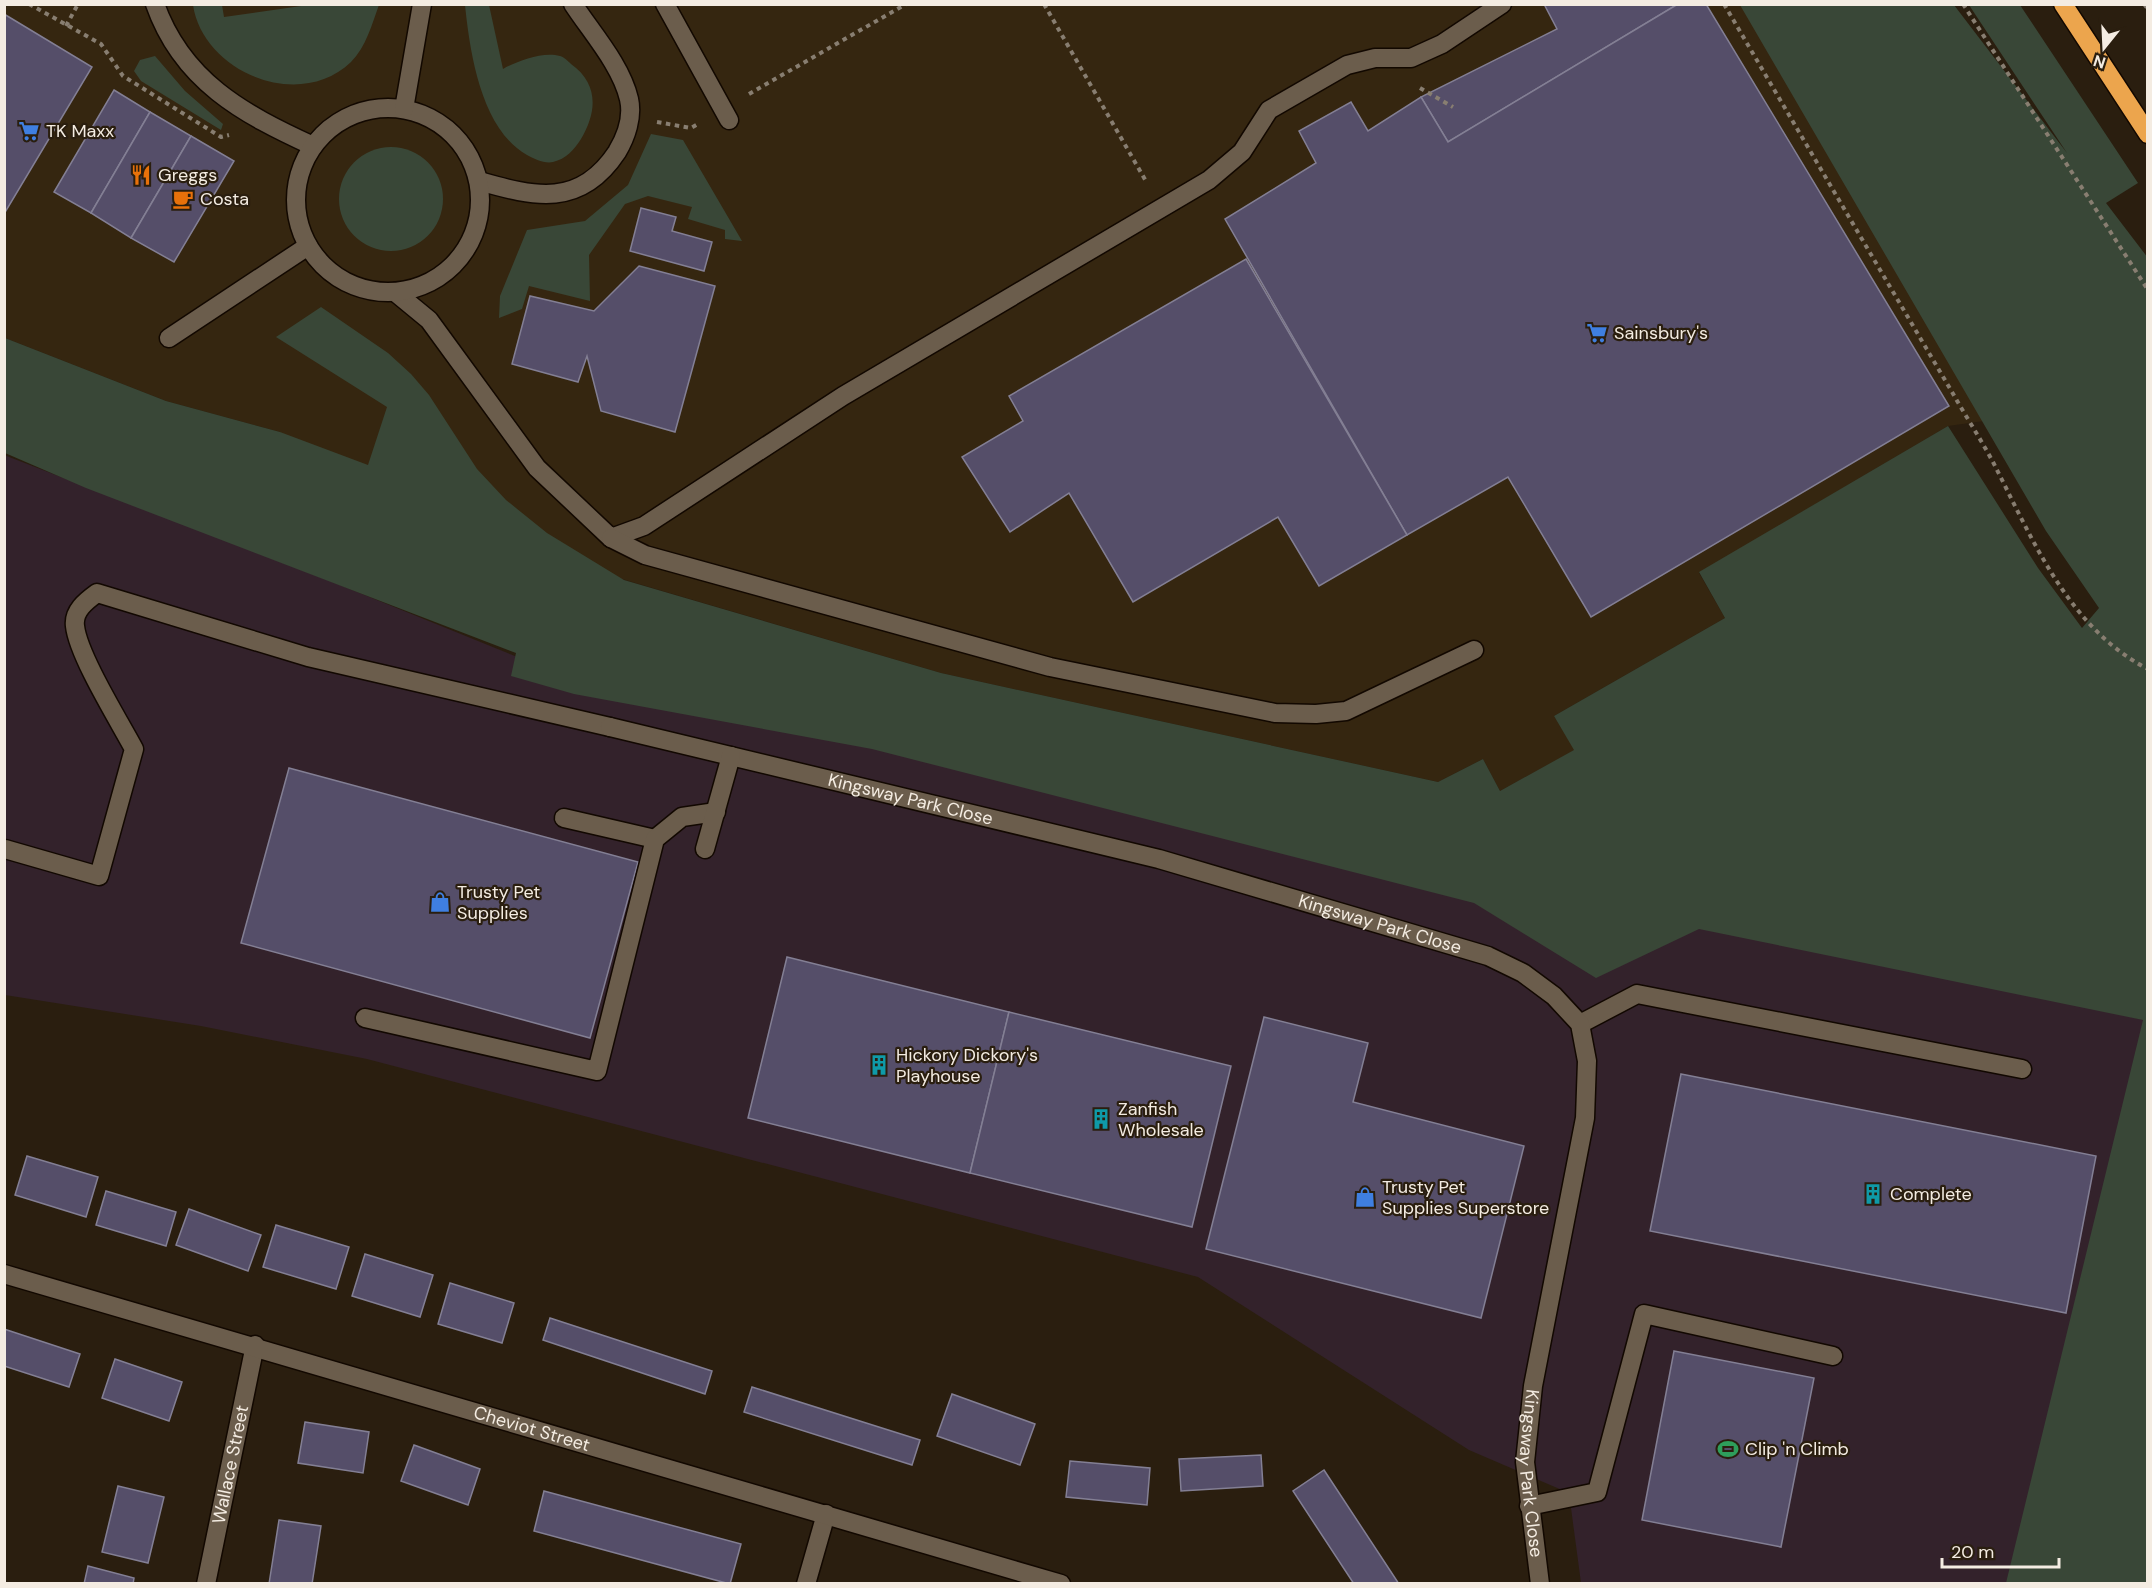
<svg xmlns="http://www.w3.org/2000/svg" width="2152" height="1588" font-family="'DM Sans',sans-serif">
<rect width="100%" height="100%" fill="#2a1e0f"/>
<polygon fill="#352610" points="4,5 1835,5 1998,419 1948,426 1699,573 1725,618 1554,716 1575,750 1500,791 1483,759 1438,782 941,673 357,501 280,432 166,401 5,338"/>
<polygon fill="#33222b" points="4,455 340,585 626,701 1068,782 2144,1020 2012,1583 1581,1583 1569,1493 1469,1450 1198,1277 367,1059 201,1026 5,995"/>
<g fill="#394737">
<path d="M193 5H222L224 17 308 5H379C372 24 366 47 351 62 299 112 203 72 193 5Z"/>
<path d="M465 5H489L503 69C517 61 543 51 560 56 564 57 568 61 571 64 599 84 597 112 581 139 574 150 566 159 553 162 545 164 534 159 527 155 481 129 470 53 465 5Z"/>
<polygon points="1740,5 1954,5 2067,153 1969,5 2020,5 2138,183 2106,203 2148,258 2147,1583 2006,1583 2143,1020 1699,929 1596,978 1474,903 872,749 574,694 511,676 516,653 86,488 5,453 5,338 166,401 280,432 368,465 387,407 276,337 321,307 388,353 411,374 429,395 477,469 506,500 547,533 624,580 941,673 1438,782 1483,759 1500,791 1574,750 1554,716 1725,618 1699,572 1948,426 2038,568 2082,628 2099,608 2046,531"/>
<polygon points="155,56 185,91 223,124 221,130 141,81 134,71 140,60"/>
<polygon points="651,134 683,140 742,241 725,239 725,230 688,219 692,207 648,196 625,204 589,255 590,301 529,286 522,309 499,318 500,296 527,230 585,221 628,185"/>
<circle cx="391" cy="199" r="52"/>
</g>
<g fill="#554e69" stroke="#837f94" stroke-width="1.5">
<polygon points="1544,4 1678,4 1448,142 1421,97 1557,29"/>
<polygon points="1678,4 1706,4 1949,406 1591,617 1508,477 1407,535 1225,219 1316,163 1299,131 1351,102 1368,131 1421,97 1448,142"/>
<polygon points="4,14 92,67 4,214"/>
<polygon points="114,90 150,112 91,213 54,192"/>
<polygon points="150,112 191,136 131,238 91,213"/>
<polygon points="191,136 234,161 174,262 131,238"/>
<polygon points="641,208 676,217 672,231 712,242 704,271 630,251"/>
<polygon points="1246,259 1407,535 1319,586 1278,517 1133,602 1069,493 1010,532 962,457 1023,421 1009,396"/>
<polygon points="639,266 715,286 675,432 601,411 587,356 578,382 512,364 530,296 594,311"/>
<polygon points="289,768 638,862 590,1038 241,943"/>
<polygon points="787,957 1009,1012 970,1173 748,1118"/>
<polygon points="1009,1012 1231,1066 1192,1227 970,1173"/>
<polygon points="1264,1017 1368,1043 1353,1102 1524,1146 1481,1318 1206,1249"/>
<polygon points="1681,1074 2096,1156 2066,1313 1650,1231"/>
<polygon points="27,1156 98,1177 86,1217 15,1195"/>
<polygon points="106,1191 176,1212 166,1246 96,1225"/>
<polygon points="189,1209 261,1235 248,1271 176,1245"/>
<polygon points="276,1225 349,1247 336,1289 263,1267"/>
<polygon points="365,1254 433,1275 420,1317 352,1296"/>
<polygon points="450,1283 514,1303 502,1343 438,1324"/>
<polygon points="550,1318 712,1371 705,1394 543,1340"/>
<polygon points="4,1329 80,1354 69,1387 4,1366"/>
<polygon points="1674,1351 1814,1378 1781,1547 1642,1520"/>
<polygon points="115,1359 182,1382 169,1421 102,1398"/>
<polygon points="752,1387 920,1440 912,1465 744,1412"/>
<polygon points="952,1394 1035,1424 1020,1465 937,1436"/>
<polygon points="305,1422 369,1432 363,1473 298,1463"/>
<polygon points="414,1445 480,1469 468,1505 401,1481"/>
<polygon points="1261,1455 1263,1486 1181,1491 1179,1459"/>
<polygon points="1070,1461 1150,1468 1147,1505 1066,1497"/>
<polygon points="1324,1470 1399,1584 1354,1584 1293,1491"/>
<polygon points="118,1486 164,1497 148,1563 102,1552"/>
<polygon points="544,1491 741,1544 730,1584 534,1531"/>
<polygon points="279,1520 321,1526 312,1584 269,1584"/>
<polygon points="88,1566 134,1578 133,1584 84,1584"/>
</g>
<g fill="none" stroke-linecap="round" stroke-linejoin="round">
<g stroke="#120800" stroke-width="21">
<g id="lane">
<path d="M155 4C182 81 243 114 313 146"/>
<polyline points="665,4 729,120"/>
<path d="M479 181C535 197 580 208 617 152 626 137 633 117 629 99 621 65 592 33 573 4"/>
<polyline points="395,292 429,320 537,468 611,538 644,526 843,396 1209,180 1242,152 1269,110 1347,65 1375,58 1411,58 1442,44 1502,4"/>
<polyline points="169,338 308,246"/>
<polyline points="611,538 645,555 1050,667 1275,713 1316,714 1346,711 1474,650"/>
<polyline points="564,818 655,839"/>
<path d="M5 849 99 876 134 749C119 721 78 655 75 626 73 611 86 601 97 593L308 657 610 727"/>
<polyline points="365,1018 597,1071 655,839 682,817 716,812"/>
<polyline points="1580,1024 1637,994 2022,1069"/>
<polyline points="1529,1506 1597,1492 1644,1314 1833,1356"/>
</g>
</g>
<g stroke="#120800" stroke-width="21">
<g id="street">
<circle cx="388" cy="200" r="92"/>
<path id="s1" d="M610 727 1159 859 1488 956 1523 973 1554 996 1580 1024 1587 1061 1585 1118 1533 1386 1525 1462 1540 1584"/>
<polyline points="705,849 731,756"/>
<path id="s2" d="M206 1584 255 1345"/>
<polyline points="806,1584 826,1514"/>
</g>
</g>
<g stroke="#120800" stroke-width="21">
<g id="secondary">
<polyline points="404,109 422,4"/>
<path id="s3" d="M4 1274 1061 1584"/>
</g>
</g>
<g stroke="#120800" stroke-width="21">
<polyline id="highway" points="2063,4 2148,134"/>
</g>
<g stroke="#887e71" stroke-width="4" stroke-dasharray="4.5 4.5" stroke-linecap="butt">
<polyline points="29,4 101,44 123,76 221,137 229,135"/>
<polyline points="1044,4 1147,183"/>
<path d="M1724 4C1800 134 1876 263 1952 392 1965 415 1980 438 1993 462 2032 538 2068 628 2148 669"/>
<polyline points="1963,4 2148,290"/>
<polyline points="2144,4 2148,9"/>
<polyline points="66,26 78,4"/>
<polyline points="1420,88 1453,107"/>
<polyline points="749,94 906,4"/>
<polyline points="657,122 691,128 698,124"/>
</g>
<use href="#lane" stroke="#6b5d4c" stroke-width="18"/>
<use href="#street" stroke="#6b5d4c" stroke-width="18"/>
<use href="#secondary" stroke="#6b5d4c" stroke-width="18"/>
<use href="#highway" stroke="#eca54d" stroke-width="18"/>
</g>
<defs>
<g id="supermarket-bare" transform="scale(1.62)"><path d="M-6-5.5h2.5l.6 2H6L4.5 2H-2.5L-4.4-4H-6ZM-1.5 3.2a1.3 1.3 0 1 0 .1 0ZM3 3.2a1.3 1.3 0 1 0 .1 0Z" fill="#3f7fe0" stroke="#2a1e0f" stroke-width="2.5" paint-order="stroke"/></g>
<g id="restaurant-bare" transform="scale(1.62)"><path d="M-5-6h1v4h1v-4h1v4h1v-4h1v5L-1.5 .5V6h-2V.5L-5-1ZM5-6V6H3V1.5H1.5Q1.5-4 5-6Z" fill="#e8710a" stroke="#2a1e0f" stroke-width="2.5" paint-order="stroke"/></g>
<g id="cafe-bare" transform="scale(1.62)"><path d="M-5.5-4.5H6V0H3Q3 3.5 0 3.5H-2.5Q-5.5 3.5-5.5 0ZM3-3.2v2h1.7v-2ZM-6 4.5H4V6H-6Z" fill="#e8710a" stroke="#2a1e0f" stroke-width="2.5" paint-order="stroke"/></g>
<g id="shop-bare" transform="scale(1.62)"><path d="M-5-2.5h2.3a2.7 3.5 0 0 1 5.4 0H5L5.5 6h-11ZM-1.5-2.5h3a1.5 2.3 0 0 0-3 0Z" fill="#3f7fe0" stroke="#2a1e0f" stroke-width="2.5" paint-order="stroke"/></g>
<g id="building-bare" transform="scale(1.62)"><path d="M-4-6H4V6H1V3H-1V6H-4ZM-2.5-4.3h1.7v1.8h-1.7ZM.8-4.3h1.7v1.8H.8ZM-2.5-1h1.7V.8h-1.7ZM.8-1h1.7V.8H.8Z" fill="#0f9aa8" stroke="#2a1e0f" stroke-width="2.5" paint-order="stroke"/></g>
<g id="stadium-bare" transform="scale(1.62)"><path d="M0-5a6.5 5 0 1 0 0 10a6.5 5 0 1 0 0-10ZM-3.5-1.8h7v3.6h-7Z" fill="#2e9e5b" stroke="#2a1e0f" stroke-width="2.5" paint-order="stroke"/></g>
</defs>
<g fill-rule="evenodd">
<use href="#supermarket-bare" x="29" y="131"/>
<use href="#restaurant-bare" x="141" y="175"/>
<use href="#cafe-bare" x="183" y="199"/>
<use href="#supermarket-bare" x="1597" y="333"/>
<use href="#shop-bare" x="440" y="902"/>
<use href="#building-bare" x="879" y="1065"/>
<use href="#building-bare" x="1101" y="1119"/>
<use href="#building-bare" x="1873" y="1194"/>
<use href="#shop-bare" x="1365" y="1197"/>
<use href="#stadium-bare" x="1728" y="1449"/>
</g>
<g text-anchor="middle" stroke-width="4.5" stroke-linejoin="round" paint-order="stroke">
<g font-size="18" fill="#f4ece2" stroke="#2a1e0f" text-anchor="start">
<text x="46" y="137">TK Maxx</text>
<text x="158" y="181">Greggs</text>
<text x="200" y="205">Costa</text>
<text x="1614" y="339">Sainsbury's</text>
<text x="457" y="898">Trusty Pet<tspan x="457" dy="21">Supplies</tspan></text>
<text x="896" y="1061">Hickory Dickory's<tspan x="896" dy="21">Playhouse</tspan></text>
<text x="1118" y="1115">Zanfish<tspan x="1118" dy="21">Wholesale</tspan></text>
<text x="1382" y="1193">Trusty Pet<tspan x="1382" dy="21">Supplies Superstore</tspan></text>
<text x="1890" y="1200">Complete</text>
<text x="1745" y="1455">Clip 'n Climb</text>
</g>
<g font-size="18" fill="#f4ece2" stroke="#2a1e0f">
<text dy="6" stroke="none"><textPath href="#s1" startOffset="309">Kingsway Park Close</textPath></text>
<text dy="6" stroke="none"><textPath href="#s1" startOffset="795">Kingsway Park Close</textPath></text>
<text dy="6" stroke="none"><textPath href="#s3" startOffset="550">Cheviot Street</textPath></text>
<text dy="6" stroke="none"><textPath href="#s2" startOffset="122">Wallace Street</textPath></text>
<text dy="6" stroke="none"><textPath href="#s1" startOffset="1479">Kingsway Park Close</textPath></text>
</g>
</g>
<rect width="2152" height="1588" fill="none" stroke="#f4ece2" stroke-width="12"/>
<g transform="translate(2104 48) rotate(198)" stroke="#2a1e0f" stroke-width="4.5" paint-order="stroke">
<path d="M0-4.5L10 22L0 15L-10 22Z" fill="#f4ece2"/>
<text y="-9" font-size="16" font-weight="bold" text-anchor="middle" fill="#f4ece2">N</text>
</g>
<path d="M1942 1558v9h117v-9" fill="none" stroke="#f4ece2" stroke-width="3"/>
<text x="1951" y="1558" font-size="18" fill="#f4ece2" stroke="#2a1e0f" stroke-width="4.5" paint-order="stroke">20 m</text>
</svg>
